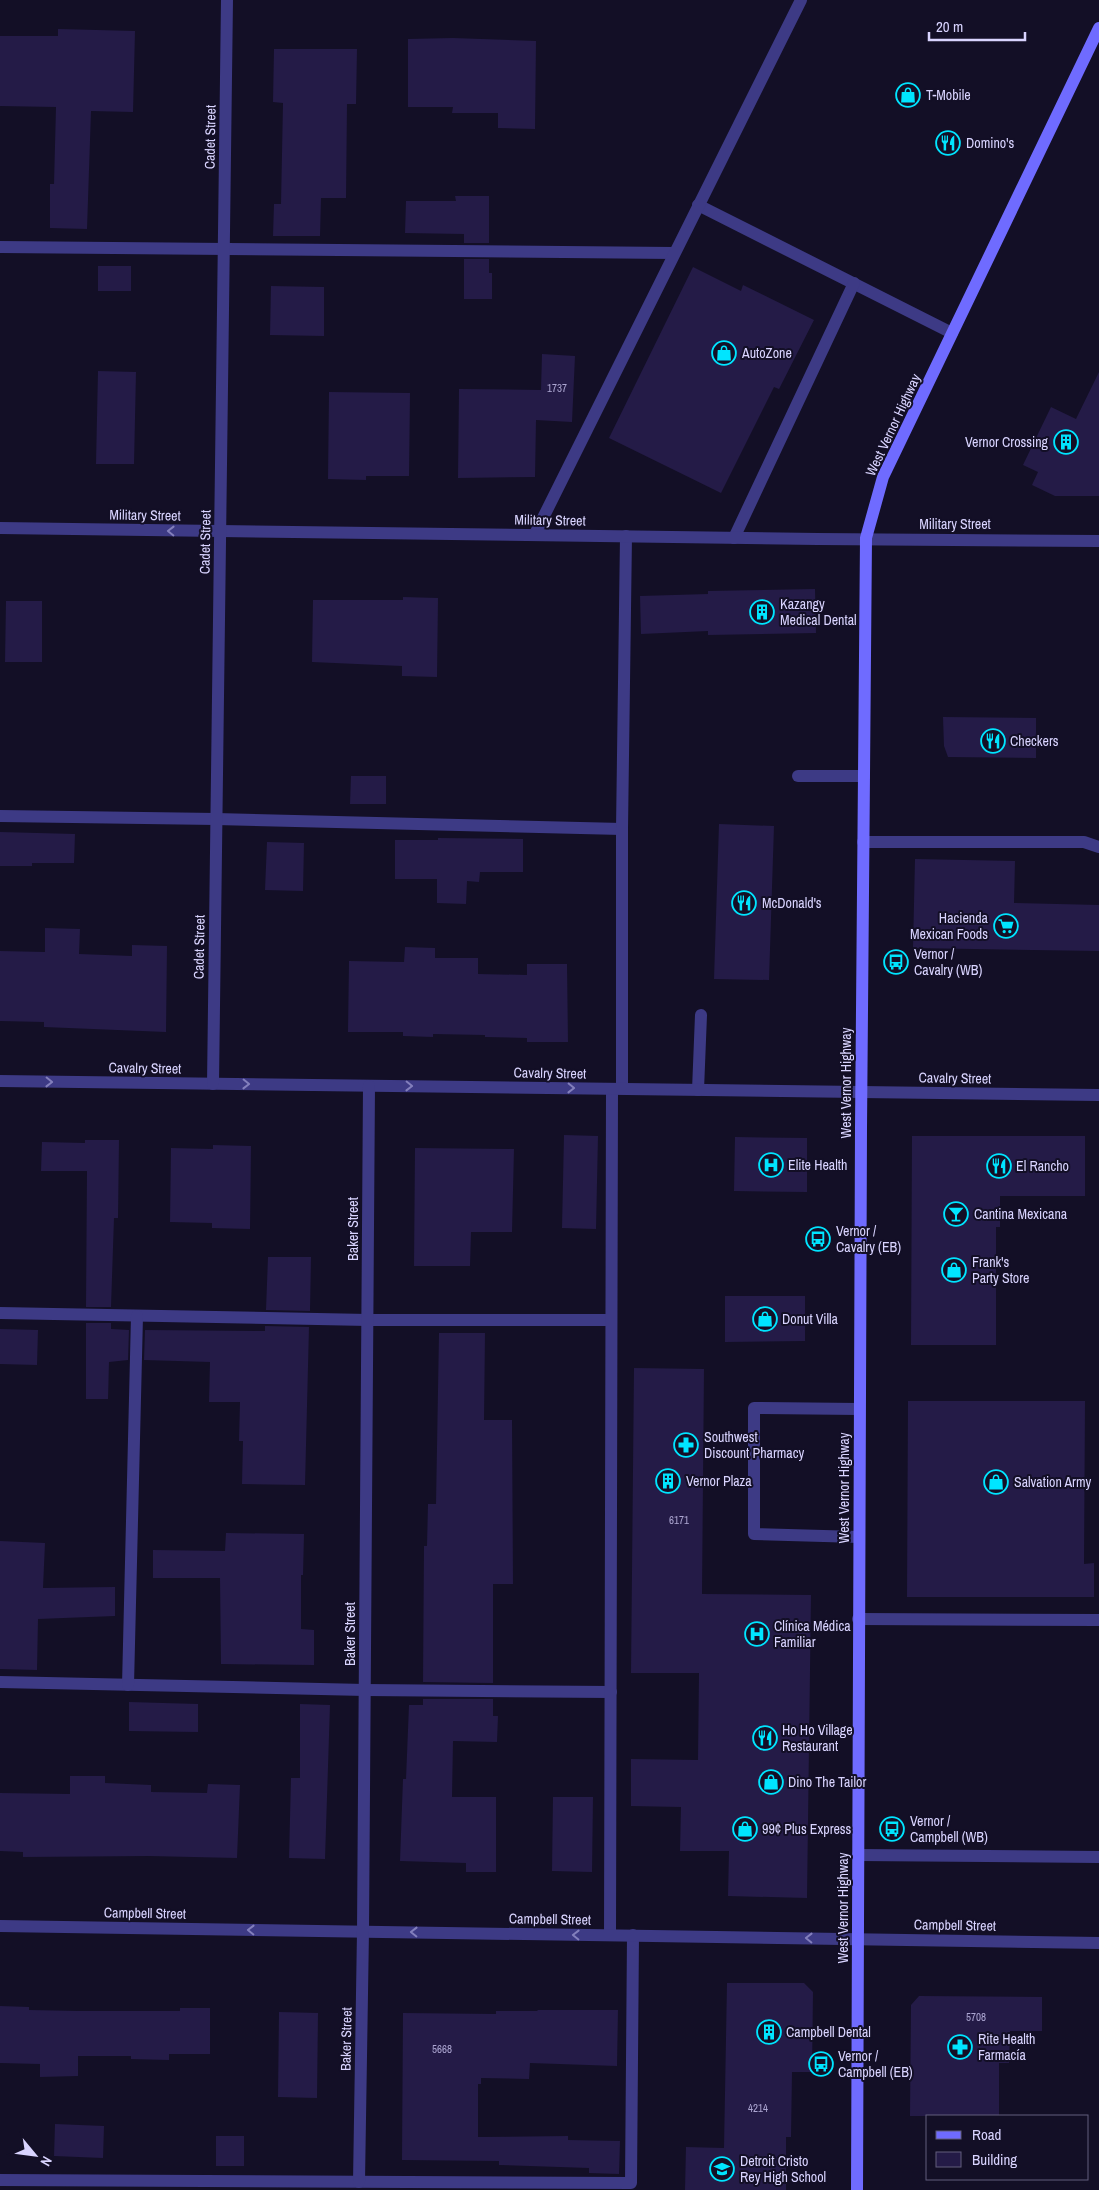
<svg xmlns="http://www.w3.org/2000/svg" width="1099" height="2190" font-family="'Archivo Narrow',sans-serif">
<rect width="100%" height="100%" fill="#130f26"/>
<g fill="#241b47">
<polygon points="58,29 135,31 133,112 91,111 87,229 50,228 50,184 54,184 56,107 0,106 0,36 58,36"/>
<polygon points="453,38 536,41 535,129 498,128 498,113 452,113 453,107 408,107 408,39"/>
<polygon points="274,49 357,49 356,104 347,104 346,198 321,198 320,236 273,236 274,204 281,204 283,103 273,102"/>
<polygon points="455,196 489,196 489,243 464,243 464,234 405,233 406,201 456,201"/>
<polygon points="464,259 489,259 489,273 492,273 492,299 464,299"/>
<rect x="98" y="266" width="33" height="25"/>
<polygon points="693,267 741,291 743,285 814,320 779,389 774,387 721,493 609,438"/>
<polygon points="271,286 324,287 324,336 270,335"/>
<polygon points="542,354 575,356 572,422 536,420 535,477 458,478 459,389 541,390"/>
<polygon points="98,371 136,372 134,464 96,464"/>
<polygon points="1099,372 1099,496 1055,496 1032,485 1038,472 1023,465 1051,407 1076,419"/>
<polygon points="329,392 410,393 409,476 366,476 366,480 328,479"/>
<polygon points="815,589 816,633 708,635 708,631 641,634 640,596 708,594 708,591"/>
<polygon points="403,597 438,598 437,677 402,676 402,666 312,662 313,600 403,600"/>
<polygon points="6,601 42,601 42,662 5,662"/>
<polygon points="943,717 1036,718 1036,758 948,757 944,746"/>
<polygon points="351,776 386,776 386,804 350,804"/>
<polygon points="719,824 774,826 769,980 714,979"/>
<polygon points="0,832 75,834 74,863 32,863 32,866 0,866"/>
<polygon points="438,838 523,839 523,872 480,872 479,882 467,881 466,904 437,903 437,879 395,879 395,840 438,840"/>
<polygon points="267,842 304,843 303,891 265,890"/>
<polygon points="915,859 1015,861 1014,903 1099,905 1099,951 913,948"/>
<polygon points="45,928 80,929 79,954 132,956 132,945 167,946 166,1032 44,1027 44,1022 0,1021 0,951 45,952"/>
<polygon points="405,947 435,948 435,958 478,958 478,974 527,975 527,964 567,964 568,1042 527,1042 527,1038 485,1037 485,1035 433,1034 433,1037 403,1036 403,1032 348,1032 349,961 404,962"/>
<polygon points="564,1135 598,1136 596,1229 562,1228"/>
<polygon points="912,1136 1085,1136 1085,1196 1000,1196 1000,1227 996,1227 996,1345 911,1345"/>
<polygon points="735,1137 807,1138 807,1192 734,1191"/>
<polygon points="85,1140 119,1140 118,1218 114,1218 111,1307 86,1307 87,1171 41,1171 42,1142 85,1143"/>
<polygon points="213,1145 251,1146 250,1229 212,1228 212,1223 170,1222 171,1148 213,1149"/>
<polygon points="415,1148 514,1149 512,1232 471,1232 470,1266 414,1266"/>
<polygon points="268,1257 311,1257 310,1311 266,1310"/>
<polygon points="725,1296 805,1296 805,1341 725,1342"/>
<polygon points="86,1323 111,1323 111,1329 129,1330 128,1360 109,1362 108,1399 86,1399"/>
<polygon points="265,1326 309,1327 305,1485 242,1484 243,1441 239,1441 240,1402 209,1402 210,1362 144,1360 145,1330 265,1331"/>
<polygon points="0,1329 38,1330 37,1365 0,1364"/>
<polygon points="439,1333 485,1333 484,1420 512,1420 513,1584 493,1584 493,1683 423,1682 424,1546 427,1546 428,1504 436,1504"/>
<polygon points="634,1368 704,1369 702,1594 811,1595 807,1898 728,1896 729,1851 680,1851 681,1807 631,1806 631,1759 698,1760 699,1673 631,1673"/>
<polygon points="908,1401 1085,1401 1084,1564 1094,1563 1094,1597 907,1597"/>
<polygon points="226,1533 304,1534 303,1575 301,1575 301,1629 314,1630 314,1665 221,1664 220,1578 153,1578 153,1550 225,1551"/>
<polygon points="0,1541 45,1543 43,1588 115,1587 115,1616 38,1619 37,1670 0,1669"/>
<polygon points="423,1699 493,1699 493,1716 498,1716 497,1742 453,1741 452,1797 496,1797 496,1872 466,1872 466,1863 400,1861 403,1779 406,1779 409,1705 423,1705"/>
<polygon points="129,1702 198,1704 198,1732 129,1731"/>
<polygon points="300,1704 330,1705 325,1859 289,1858 291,1778 300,1778"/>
<polygon points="70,1776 105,1776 105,1783 151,1785 151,1792 207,1793 208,1784 240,1785 237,1858 149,1856 23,1857 23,1852 0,1851 0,1793 70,1794"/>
<polygon points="553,1797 593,1797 592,1872 552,1871"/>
<polygon points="727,1983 804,1983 813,1992 812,2072 792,2072 791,2137 786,2137 786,2190 685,2190 686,2147 724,2148"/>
<polygon points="919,1996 1042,1997 1042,2031 1010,2031 1009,2063 999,2063 999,2116 910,2116 911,2005"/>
<polygon points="0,2006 29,2007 29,2010 78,2011 180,2011 180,2008 210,2008 210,2054 169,2054 169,2060 131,2059 131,2056 78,2056 78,2076 40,2077 40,2064 0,2063"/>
<polygon points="538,2010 618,2010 617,2066 530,2063 529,2079 481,2078 481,2084 478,2084 478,2137 568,2136 568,2140 620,2141 619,2174 589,2173 589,2168 499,2165 499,2161 402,2160 403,2013 496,2014 496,2011 537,2011"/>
<polygon points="279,2012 318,2013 317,2098 278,2097"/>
<polygon points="55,2124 104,2126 103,2158 54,2156"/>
<rect x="216" y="2136" width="28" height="30"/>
</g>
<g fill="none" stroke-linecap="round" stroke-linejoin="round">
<g stroke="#3d3a85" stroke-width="12">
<polyline points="698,205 952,333"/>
<polyline points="0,247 674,253"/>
<polyline points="535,534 801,0"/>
<polyline points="734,538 854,283"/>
<polyline points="798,776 864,776"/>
<polyline points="0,816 216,819 622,829"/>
<polyline points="863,842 1084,842 1099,847"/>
<polyline points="622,1088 622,829 626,536"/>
<polyline points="698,1090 701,1015"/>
<polyline points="0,1313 368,1320 611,1320"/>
<polyline points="859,1537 754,1534 754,1408 859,1409"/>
<polyline points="858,1619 1099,1620"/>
<polyline points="0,1682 365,1690 611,1692"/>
<polyline points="128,1685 137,1316"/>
<polyline points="858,1855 1099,1857"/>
<polyline points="610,1935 612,1089"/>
<polyline points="0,2180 631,2183 633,1935"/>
</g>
<g stroke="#3d3a85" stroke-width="12">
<polyline points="0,528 818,539 1099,541"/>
<polyline points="0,1081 1099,1095"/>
<polyline points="213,1084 227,0"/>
<polyline points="0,1926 1099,1943"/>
<polyline points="359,2182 363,1931 369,1086"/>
</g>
<polyline stroke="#6f6bff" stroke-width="12" points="857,2190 861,1128 866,538 883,477 1099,28"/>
</g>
<defs><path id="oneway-chevron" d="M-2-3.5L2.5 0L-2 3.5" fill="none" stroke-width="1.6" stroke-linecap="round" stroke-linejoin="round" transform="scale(1.25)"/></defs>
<g stroke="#837fbc">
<use href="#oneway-chevron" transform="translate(171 531) rotate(-179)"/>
<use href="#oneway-chevron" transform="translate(49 1082) rotate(1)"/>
<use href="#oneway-chevron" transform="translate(246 1084) rotate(1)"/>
<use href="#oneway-chevron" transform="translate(409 1086) rotate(1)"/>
<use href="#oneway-chevron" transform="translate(571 1088) rotate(1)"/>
<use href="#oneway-chevron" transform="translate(251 1930) rotate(-179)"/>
<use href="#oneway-chevron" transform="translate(414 1932) rotate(-179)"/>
<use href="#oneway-chevron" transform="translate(576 1935) rotate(-179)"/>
<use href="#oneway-chevron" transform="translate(809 1938) rotate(-179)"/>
</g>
<defs>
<g id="shop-ring" transform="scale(1.25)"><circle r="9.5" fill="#130f26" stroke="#00e5ff" stroke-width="1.5"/><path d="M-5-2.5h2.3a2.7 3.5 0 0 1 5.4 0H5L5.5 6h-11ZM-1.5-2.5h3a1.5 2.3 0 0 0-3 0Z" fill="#00e5ff"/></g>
<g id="restaurant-ring" transform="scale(1.25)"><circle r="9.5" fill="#130f26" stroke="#00e5ff" stroke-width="1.5"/><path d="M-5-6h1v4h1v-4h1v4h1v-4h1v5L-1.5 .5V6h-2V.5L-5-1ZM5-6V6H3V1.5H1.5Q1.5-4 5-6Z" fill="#00e5ff"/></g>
<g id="building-ring" transform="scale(1.25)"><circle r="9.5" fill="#130f26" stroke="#00e5ff" stroke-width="1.5"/><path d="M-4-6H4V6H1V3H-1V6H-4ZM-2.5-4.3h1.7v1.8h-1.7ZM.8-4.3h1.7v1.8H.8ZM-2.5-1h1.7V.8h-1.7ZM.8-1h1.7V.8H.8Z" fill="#00e5ff"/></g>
<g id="supermarket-ring" transform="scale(1.25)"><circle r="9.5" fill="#130f26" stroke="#00e5ff" stroke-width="1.5"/><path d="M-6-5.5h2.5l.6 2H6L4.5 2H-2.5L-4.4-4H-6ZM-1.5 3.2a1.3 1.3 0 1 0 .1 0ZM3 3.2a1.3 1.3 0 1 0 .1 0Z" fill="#00e5ff"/></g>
<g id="bus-ring" transform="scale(1.25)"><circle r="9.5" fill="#130f26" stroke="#00e5ff" stroke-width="1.5"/><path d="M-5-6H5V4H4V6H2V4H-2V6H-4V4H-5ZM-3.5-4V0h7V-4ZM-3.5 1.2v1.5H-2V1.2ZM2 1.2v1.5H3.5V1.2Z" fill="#00e5ff"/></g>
<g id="hospital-ring" transform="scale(1.25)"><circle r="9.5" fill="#130f26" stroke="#00e5ff" stroke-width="1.5"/><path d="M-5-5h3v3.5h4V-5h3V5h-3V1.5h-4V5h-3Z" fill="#00e5ff"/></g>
<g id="bar-ring" transform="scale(1.25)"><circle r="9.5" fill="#130f26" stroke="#00e5ff" stroke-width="1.5"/><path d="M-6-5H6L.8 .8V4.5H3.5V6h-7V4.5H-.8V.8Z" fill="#00e5ff"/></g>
<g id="pharmacy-ring" transform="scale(1.25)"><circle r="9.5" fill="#130f26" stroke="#00e5ff" stroke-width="1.5"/><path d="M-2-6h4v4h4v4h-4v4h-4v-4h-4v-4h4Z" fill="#00e5ff"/></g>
<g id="school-ring" transform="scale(1.25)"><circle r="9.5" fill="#130f26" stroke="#00e5ff" stroke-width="1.5"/><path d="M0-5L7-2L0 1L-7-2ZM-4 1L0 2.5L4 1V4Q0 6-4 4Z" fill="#00e5ff"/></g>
</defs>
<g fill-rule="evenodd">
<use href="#shop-ring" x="908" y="95"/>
<use href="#restaurant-ring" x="948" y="143"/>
<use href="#shop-ring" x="724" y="353"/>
<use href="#building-ring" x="1066" y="442"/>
<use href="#building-ring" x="762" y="612"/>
<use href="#restaurant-ring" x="993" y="741"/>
<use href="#restaurant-ring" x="744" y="903"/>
<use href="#supermarket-ring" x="1006" y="926"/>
<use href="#bus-ring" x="896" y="962"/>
<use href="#hospital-ring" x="771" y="1165"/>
<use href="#restaurant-ring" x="999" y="1166"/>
<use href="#bar-ring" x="956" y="1214"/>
<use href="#bus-ring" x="818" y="1239"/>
<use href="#shop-ring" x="954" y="1270"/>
<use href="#shop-ring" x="765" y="1319"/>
<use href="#pharmacy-ring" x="686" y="1445"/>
<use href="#building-ring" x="668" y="1481"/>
<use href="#shop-ring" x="996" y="1482"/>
<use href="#hospital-ring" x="757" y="1634"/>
<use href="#restaurant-ring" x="765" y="1738"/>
<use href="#shop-ring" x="771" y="1782"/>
<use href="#shop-ring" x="745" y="1829"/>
<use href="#bus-ring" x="892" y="1829"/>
<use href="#building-ring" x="769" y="2032"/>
<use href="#pharmacy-ring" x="960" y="2047"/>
<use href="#bus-ring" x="821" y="2064"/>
<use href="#school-ring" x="722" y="2169"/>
</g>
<g text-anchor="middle" stroke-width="4" stroke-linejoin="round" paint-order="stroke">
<g font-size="11" fill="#aca6d1">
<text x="557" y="392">1737</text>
<text x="679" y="1524">6171</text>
<text x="976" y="2021">5708</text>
<text x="442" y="2053">5668</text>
<text x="758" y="2112">4214</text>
</g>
<g font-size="14" fill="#d9d4ff" stroke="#130f26" text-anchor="start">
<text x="926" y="100">T-Mobile</text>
<text x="966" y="148">Domino's</text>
<text x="742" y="358">AutoZone</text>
<text x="1048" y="447" text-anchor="end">Vernor Crossing</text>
<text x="780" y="609">Kazangy<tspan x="780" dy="16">Medical Dental</tspan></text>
<text x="1010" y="746">Checkers</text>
<text x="762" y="908">McDonald's</text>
<text x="988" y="923" text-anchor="end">Hacienda<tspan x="988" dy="16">Mexican Foods</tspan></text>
<text x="914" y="959">Vernor /<tspan x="914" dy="16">Cavalry (WB)</tspan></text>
<text x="788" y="1170">Elite Health</text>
<text x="1016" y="1171">El Rancho</text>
<text x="974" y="1219">Cantina Mexicana</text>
<text x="836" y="1236">Vernor /<tspan x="836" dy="16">Cavalry (EB)</tspan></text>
<text x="972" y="1267">Frank's<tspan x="972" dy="16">Party Store</tspan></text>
<text x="782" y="1324">Donut Villa</text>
<text x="704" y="1442">Southwest<tspan x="704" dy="16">Discount Pharmacy</tspan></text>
<text x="686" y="1486">Vernor Plaza</text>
<text x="1014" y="1487">Salvation Army</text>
<text x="774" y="1631">Clínica Médica<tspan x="774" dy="16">Familiar</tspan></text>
<text x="782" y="1735">Ho Ho Village<tspan x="782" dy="16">Restaurant</tspan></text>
<text x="788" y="1787">Dino The Tailor</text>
<text x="910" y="1826">Vernor /<tspan x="910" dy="16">Campbell (WB)</tspan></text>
<text x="762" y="1834">99¢ Plus Express</text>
<text x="786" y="2037">Campbell Dental</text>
<text x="978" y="2044">Rite Health<tspan x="978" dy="16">Farmacía</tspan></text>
<text x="838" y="2061">Vernor /<tspan x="838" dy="16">Campbell (EB)</tspan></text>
<text x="740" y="2166">Detroit Cristo<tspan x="740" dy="16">Rey High School</tspan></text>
</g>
<g font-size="14" fill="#d9d4ff" stroke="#130f26">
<text transform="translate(210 137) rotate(-89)" y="5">Cadet Street</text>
<text transform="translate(893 425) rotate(-65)" y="5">West Vernor Highway</text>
<text transform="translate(145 515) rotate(1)" y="5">Military Street</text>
<text transform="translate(550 520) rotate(1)" y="5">Military Street</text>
<text x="955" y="529">Military Street</text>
<text transform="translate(205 542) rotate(-89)" y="5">Cadet Street</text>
<text transform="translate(199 947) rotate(-89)" y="5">Cadet Street</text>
<text transform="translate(145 1068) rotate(1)" y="5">Cavalry Street</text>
<text transform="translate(550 1073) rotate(1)" y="5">Cavalry Street</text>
<text transform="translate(955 1078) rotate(1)" y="5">Cavalry Street</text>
<text transform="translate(846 1083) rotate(-90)" y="5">West Vernor Highway</text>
<text transform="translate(353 1229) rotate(-90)" y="5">Baker Street</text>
<text transform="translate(844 1488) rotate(-90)" y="5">West Vernor Highway</text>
<text transform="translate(350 1634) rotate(-90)" y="5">Baker Street</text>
<text transform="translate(843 1908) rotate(-90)" y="5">West Vernor Highway</text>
<text transform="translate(145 1913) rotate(1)" y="5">Campbell Street</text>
<text transform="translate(550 1919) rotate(1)" y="5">Campbell Street</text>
<text transform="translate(955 1925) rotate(1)" y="5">Campbell Street</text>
<text transform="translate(346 2039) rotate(-89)" y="5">Baker Street</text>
</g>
</g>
<rect x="926" y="2115" width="162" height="65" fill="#130f26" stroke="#625e7d"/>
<rect x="936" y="2131" width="25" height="8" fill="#6f6bff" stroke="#625e7d"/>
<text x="972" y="2140" font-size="15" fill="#d9d4ff">Road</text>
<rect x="936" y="2152" width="25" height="15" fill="#241b47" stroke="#625e7d"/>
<text x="972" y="2165" font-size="15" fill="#d9d4ff">Building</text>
<g transform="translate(35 2155) rotate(119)" stroke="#130f26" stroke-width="4" paint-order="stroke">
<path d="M0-4L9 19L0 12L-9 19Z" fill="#d9d4ff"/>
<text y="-8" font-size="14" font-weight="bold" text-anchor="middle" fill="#d9d4ff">N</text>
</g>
<path d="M929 32v8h96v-8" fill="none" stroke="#d9d4ff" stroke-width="2.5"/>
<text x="936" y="32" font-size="15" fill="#d9d4ff" stroke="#130f26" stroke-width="4" paint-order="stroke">20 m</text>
</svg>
